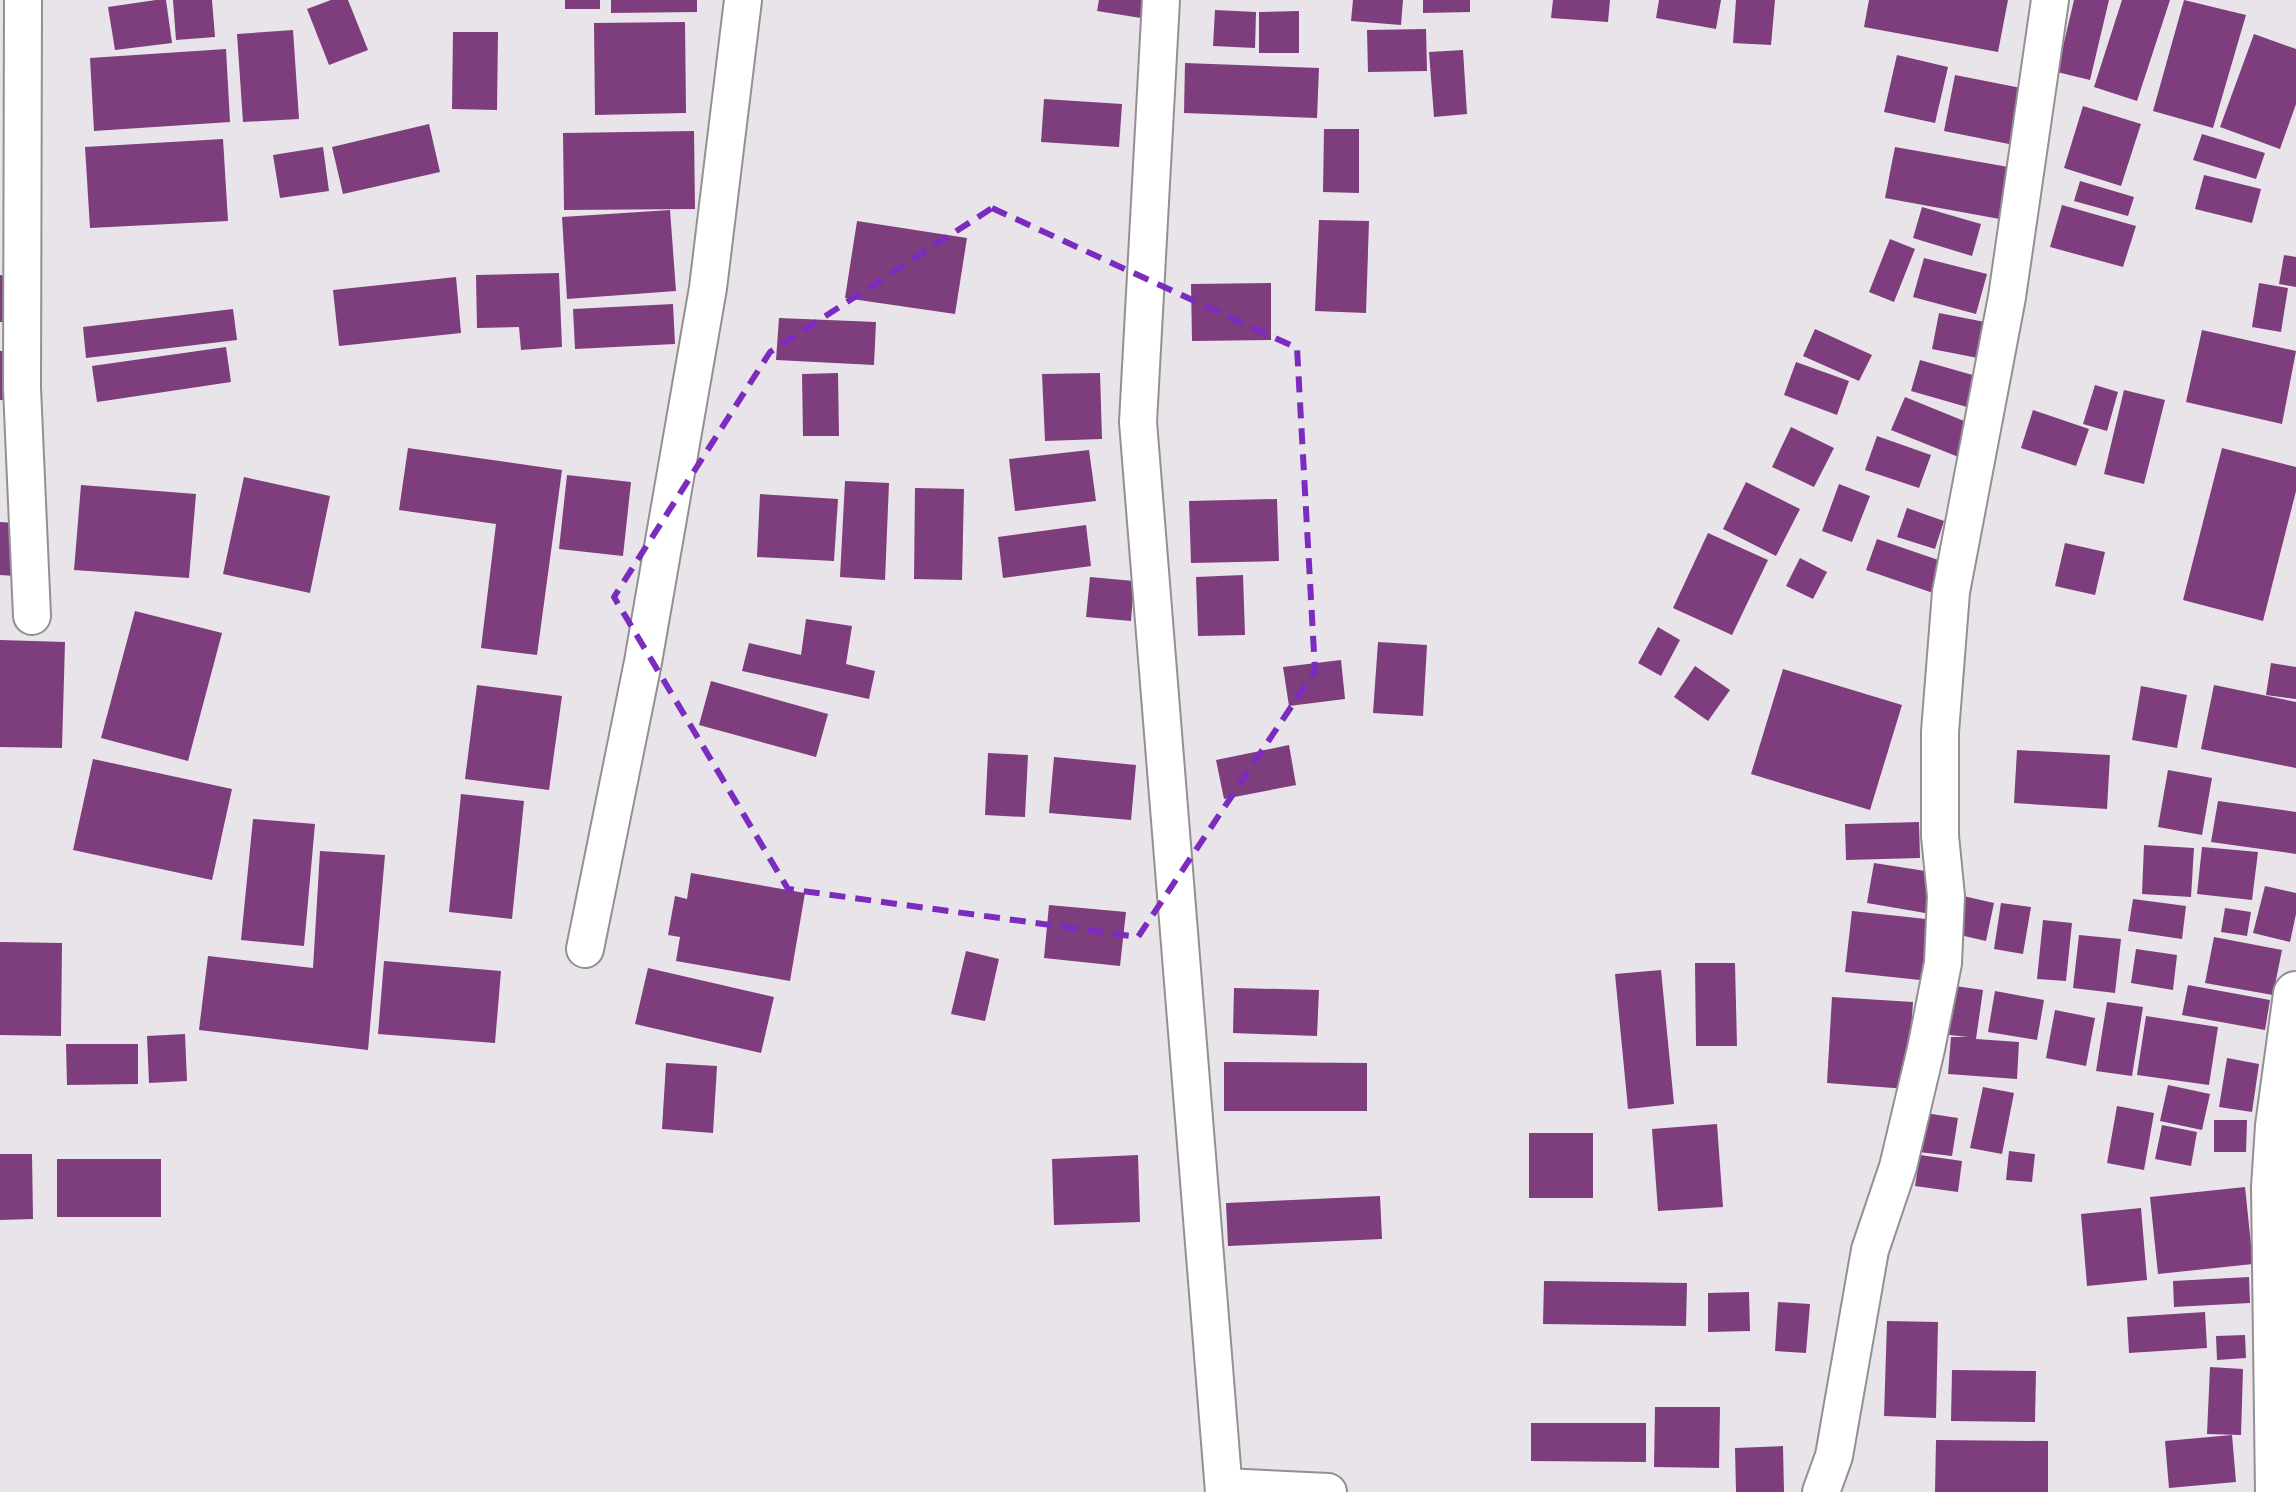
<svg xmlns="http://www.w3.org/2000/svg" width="2296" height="1492" font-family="Karla,sans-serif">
<rect width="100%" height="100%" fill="#e9e4e9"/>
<g fill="#7e3d7c">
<polygon points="156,0 166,0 172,43 115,50 108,7"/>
<polygon points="173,0 212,0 215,37 176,40"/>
<polygon points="331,0 348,0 368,50 329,65 307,9"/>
<rect x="565" y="0" width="35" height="9"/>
<polygon points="611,0 697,0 697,12 611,13"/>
<polygon points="1099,0 1144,0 1141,18 1097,11"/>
<polygon points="1353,0 1403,0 1401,25 1351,21"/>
<polygon points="1423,0 1470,0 1470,12 1423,13"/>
<polygon points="1553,0 1610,0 1608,22 1551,18"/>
<polygon points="1659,0 1721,0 1716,29 1656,18"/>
<polygon points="1736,0 1775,0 1771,45 1733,43"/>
<polygon points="1869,0 2008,0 1998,52 1864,27"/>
<polygon points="2074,0 2109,0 2090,80 2057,72"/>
<polygon points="2122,0 2170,0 2137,101 2094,87"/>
<polygon points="2184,0 2246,15 2213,128 2153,111"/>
<polygon points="1215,10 1256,12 1255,48 1213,46"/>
<polygon points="1299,11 1299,53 1259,53 1259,12"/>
<polygon points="685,22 686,113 595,115 594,23"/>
<polygon points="1426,29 1427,71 1368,72 1367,30"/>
<polygon points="293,30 299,119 243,122 237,34"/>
<polygon points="453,32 498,32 497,110 452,109"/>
<polygon points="2254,34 2296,49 2296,104 2280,149 2220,127"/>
<polygon points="226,49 230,122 94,131 90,58"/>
<polygon points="1463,50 1467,114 1434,117 1429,52"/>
<polygon points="1897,55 1948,67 1935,123 1884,112"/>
<polygon points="1185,63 1319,68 1317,118 1184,113"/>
<polygon points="1955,75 2026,89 2014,145 1944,131"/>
<polygon points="1044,99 1122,104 1119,147 1041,142"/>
<polygon points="2083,106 2141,124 2121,186 2064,168"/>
<polygon points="429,124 440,172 343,194 332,147"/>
<polygon points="1324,129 1359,129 1359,193 1323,192"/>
<polygon points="694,131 695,209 564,210 563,133"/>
<polygon points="2202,134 2265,153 2256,179 2193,160"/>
<polygon points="223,139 228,221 90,228 85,147"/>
<polygon points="323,147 329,191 280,198 273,155"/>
<polygon points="1895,147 2014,168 2005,220 1885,198"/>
<polygon points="2204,175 2261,189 2252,223 2195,209"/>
<polygon points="2080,181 2134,197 2128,216 2074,201"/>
<polygon points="2062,205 2136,226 2123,267 2050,247"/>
<polygon points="1922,207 1981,224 1972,256 1913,238"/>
<polygon points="670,210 676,291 567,299 562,217"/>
<polygon points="1319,220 1369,221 1366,313 1315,311"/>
<polygon points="857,221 967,238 955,314 845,298"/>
<polygon points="1890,239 1915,249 1894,302 1869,292"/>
<polygon points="2284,255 2296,257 2296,287 2279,284"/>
<polygon points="1924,258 1987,274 1976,314 1913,297"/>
<polygon points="559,273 562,347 521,350 519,327 477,328 476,275"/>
<polygon points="0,275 7,276 6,322 0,322"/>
<polygon points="456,277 461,333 339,346 333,290"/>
<polygon points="1271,283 1271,340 1192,341 1191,284"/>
<polygon points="2259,283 2288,288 2281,332 2252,327"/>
<polygon points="673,304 675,344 575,349 573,309"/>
<polygon points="233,309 237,340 86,358 83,327"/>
<polygon points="1939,313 1995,324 1988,360 1932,349"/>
<polygon points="779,318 876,322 874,365 776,360"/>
<polygon points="1815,329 1872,355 1859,381 1803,356"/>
<polygon points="2202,330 2296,351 2282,424 2186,402"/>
<polygon points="226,347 231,382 97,402 92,366"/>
<polygon points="0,351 6,351 4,400 0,400"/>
<polygon points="1920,360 1983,378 1974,409 1911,391"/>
<polygon points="1796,362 1849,381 1837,415 1784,395"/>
<polygon points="838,373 839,436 803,436 802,374"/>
<polygon points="1100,373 1102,439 1045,441 1042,374"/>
<polygon points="2095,385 2118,392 2107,431 2083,424"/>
<polygon points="2124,390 2165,400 2144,484 2104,474"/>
<polygon points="1905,397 1974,425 1961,458 1891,430"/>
<polygon points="2033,410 2089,429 2076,466 2021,448"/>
<polygon points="1791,427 1834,448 1814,487 1772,467"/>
<polygon points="1877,436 1931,455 1919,488 1865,470"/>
<polygon points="408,448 562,470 537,655 481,648 496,524 399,510"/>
<polygon points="2222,448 2296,467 2296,491 2263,621 2183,600"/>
<polygon points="1089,450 1096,501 1015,511 1009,459"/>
<polygon points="567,475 631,482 623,556 559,549"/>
<polygon points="244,477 330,496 310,593 223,574"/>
<polygon points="845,481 889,483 885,580 840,577"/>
<polygon points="1746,482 1800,509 1776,556 1723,529"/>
<polygon points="1839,484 1870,496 1852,542 1822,531"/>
<polygon points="81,485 196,494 189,578 74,570"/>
<polygon points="915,488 964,489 962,580 914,579"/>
<polygon points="760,494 838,499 834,561 757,557"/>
<polygon points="1277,499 1279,561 1191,563 1189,501"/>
<polygon points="1907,508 1944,521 1935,549 1897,537"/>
<polygon points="0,522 17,523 15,576 0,575"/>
<polygon points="1086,525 1091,566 1003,578 998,537"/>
<polygon points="1708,533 1768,560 1732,635 1673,608"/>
<polygon points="1877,539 1950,564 1939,595 1866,570"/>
<polygon points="2065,543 2105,552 2095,595 2055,586"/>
<polygon points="1800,558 1827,572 1813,599 1786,586"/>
<polygon points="1243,575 1245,635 1198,636 1196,577"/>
<polygon points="1090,577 1134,581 1131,621 1086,617"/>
<polygon points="135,611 222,633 188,761 101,738"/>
<polygon points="806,619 852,626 846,664 875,671 869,699 742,671 749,643 801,655"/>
<polygon points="1658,627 1680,640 1661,676 1638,663"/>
<polygon points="0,640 65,642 62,748 0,747"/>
<polygon points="1378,642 1427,645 1423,716 1373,713"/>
<polygon points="1341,660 1345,699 1289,706 1283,667"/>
<polygon points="2271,663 2296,667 2296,699 2266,695"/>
<polygon points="1695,666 1730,690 1708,721 1674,697"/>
<polygon points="1783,669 1902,705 1870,810 1751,774"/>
<polygon points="711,681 828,714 816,757 699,725"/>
<polygon points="477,685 562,696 549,790 465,779"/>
<polygon points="2214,685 2296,702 2296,768 2201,749"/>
<polygon points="2141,686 2187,695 2177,748 2132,740"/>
<polygon points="1289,745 1296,785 1224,799 1216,760"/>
<polygon points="2017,750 2110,755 2107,809 2014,803"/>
<polygon points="988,753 1028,755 1025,817 985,815"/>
<polygon points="1054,757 1136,765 1131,820 1049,813"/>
<polygon points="93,759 232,789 212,880 73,850"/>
<polygon points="2168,770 2212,778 2202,835 2158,827"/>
<polygon points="461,794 524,801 512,919 449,912"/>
<polygon points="2218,801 2296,812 2296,854 2211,842"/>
<polygon points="253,819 315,824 304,946 241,940"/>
<polygon points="1919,822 1920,858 1846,860 1845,824"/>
<polygon points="2144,845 2194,848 2191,897 2142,894"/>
<polygon points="2202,847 2258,852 2252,900 2197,894"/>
<polygon points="320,851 385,855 368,1050 199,1030 208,956 313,968"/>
<polygon points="1874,863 1938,873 1931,914 1867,903"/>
<polygon points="691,873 805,893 790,981 676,961 680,937 668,935 675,896 687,899"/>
<polygon points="2265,886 2296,893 2296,914 2290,942 2253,933"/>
<polygon points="1959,895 1994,903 1986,941 1951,933"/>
<polygon points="2133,899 2186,906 2182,939 2128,931"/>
<polygon points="2001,903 2031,907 2023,954 1994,949"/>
<polygon points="1049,905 1126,912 1120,966 1044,958"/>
<polygon points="2225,908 2251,912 2247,936 2221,932"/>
<polygon points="1852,911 1935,920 1929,981 1845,972"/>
<polygon points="2043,920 2072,923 2066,981 2037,979"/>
<polygon points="2079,935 2121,939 2115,993 2073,988"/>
<polygon points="2214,937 2282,950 2273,995 2205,983"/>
<polygon points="0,942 62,943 61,1036 0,1035"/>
<polygon points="2136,949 2177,955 2173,990 2131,983"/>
<polygon points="966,951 999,959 985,1021 951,1014"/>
<polygon points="384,961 501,971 495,1043 378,1034"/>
<polygon points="1695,963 1735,963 1737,1046 1696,1046"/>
<polygon points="648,968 774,997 761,1053 635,1024"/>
<polygon points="1661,970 1674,1104 1628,1109 1615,974"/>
<polygon points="1948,985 1983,990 1976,1039 2019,1042 2017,1079 1948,1074 1951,1037 1968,1037 1941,1034"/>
<polygon points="2188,985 2270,1000 2265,1030 2182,1015"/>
<polygon points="1234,988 1319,990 1317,1036 1233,1033"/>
<polygon points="1995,991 2044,1000 2037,1040 1988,1032"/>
<polygon points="1832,997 1913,1002 1907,1089 1827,1083"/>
<polygon points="2107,1002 2143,1007 2132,1076 2096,1071"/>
<polygon points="2055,1010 2095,1018 2086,1066 2046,1058"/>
<polygon points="2146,1016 2218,1027 2209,1085 2137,1075"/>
<polygon points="185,1034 187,1081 149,1083 147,1036"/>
<polygon points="66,1044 138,1044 138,1084 67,1085"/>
<polygon points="2227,1058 2259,1064 2252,1112 2219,1107"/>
<polygon points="1224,1062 1367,1063 1367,1111 1224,1111"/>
<polygon points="666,1063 717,1066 713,1133 662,1129"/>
<polygon points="2168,1085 2210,1094 2202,1130 2160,1121"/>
<polygon points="1983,1087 2014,1093 2002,1154 1970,1148"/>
<polygon points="2117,1106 2154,1113 2144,1170 2107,1163"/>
<polygon points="1925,1113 1958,1118 1952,1156 1919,1152"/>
<polygon points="2214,1120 2247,1120 2246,1152 2214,1152"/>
<polygon points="1717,1124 1723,1207 1658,1211 1652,1129"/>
<polygon points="2162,1125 2197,1132 2191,1166 2155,1159"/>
<rect x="1529" y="1133" width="64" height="65"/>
<polygon points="2009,1151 2035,1154 2032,1182 2006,1180"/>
<polygon points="0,1154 32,1154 33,1219 0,1220"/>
<polygon points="1138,1155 1140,1222 1054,1225 1052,1159"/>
<polygon points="1920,1155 1962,1161 1958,1192 1915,1186"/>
<rect x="57" y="1159" width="104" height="58"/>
<polygon points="2245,1187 2253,1264 2158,1274 2150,1197"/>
<polygon points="1380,1196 1382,1239 1228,1246 1226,1203"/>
<polygon points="2141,1208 2147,1280 2087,1286 2081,1214"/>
<polygon points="2249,1277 2250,1303 2174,1307 2173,1281"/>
<polygon points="1544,1281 1687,1283 1686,1326 1543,1324"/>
<polygon points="1749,1292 1750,1331 1708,1332 1708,1293"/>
<polygon points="1778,1302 1810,1304 1806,1353 1775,1351"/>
<polygon points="2205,1312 2207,1348 2129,1353 2127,1317"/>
<polygon points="1887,1321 1938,1322 1936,1418 1884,1416"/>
<polygon points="2245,1335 2246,1358 2217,1360 2216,1336"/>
<polygon points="2210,1367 2243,1369 2241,1435 2207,1434"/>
<polygon points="1952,1370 2036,1371 2035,1422 1951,1421"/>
<polygon points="1655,1407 1720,1407 1719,1468 1654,1467"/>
<polygon points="1531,1423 1646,1423 1646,1462 1531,1461"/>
<polygon points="2232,1435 2236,1482 2169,1488 2165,1441"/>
<polygon points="1936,1440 2048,1441 2048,1492 1935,1492"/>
<polygon points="1783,1446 1784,1492 1736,1492 1735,1448"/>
</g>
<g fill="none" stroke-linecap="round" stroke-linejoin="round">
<g stroke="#948f93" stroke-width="40">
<g id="street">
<polyline points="23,0 22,388 32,616"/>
<polyline points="1161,0 1138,422 1224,1492"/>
<polyline points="585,949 643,662 708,288 743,0"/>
<polyline points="1224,1487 1328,1492"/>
<polyline points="1821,1492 1834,1456 1870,1250 1898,1167 1926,1049 1943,963 1946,896 1940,836 1940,732 1951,592 2007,297 2050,0"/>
</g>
</g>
<g stroke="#948f93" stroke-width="48">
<polyline id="highway" points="2278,1492 2274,1187 2278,1126 2296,994"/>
</g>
<use href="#street" stroke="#fff" stroke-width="36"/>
<use href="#highway" stroke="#fff" stroke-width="44"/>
</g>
<path fill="none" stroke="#7b2cbf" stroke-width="6" stroke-dasharray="16 10" stroke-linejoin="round" d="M992 208 1297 348 1315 671 1138 937 788 889 614 597 770 352Z"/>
</svg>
